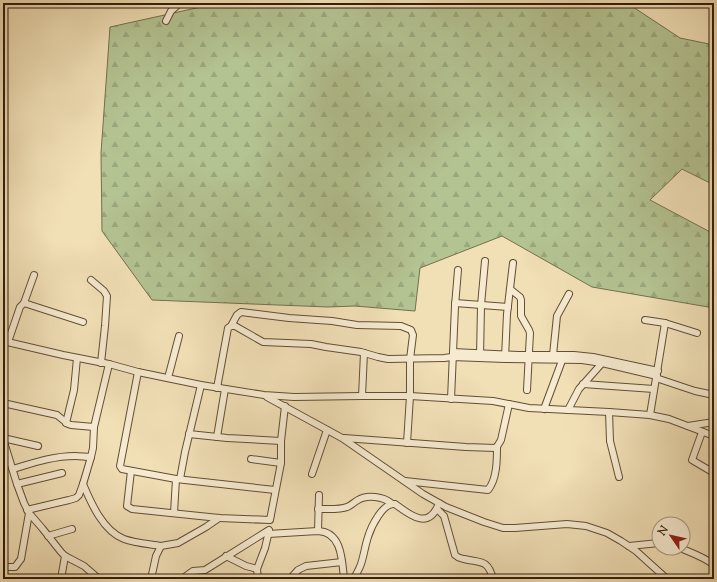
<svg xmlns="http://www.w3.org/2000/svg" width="717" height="582" font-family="'Sorts Mill Goudy',serif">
<defs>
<pattern id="forest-firs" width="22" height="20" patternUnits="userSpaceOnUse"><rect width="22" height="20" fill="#b4c392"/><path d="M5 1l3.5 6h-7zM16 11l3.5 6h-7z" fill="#9ba77d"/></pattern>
</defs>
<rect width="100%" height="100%" fill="#f1dfb6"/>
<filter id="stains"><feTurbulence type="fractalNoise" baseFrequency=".005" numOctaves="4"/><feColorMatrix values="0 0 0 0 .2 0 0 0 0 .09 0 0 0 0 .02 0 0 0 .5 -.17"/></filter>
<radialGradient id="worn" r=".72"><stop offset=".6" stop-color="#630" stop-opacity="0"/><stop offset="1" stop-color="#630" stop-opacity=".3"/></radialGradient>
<polygon fill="url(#forest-firs)" stroke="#74704f" points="211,3 627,3 680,38 714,45 714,185 682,169 650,200 714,234 714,308 592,287 502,236 420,268 415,311 355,306 328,307 152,300 102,231 101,153 110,27 210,5"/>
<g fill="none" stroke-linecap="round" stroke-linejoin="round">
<g stroke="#624e36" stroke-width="8">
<g id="minor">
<polyline points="166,21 171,11 180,3"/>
<polyline points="91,280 104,291 107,296 105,326 101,363"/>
<polyline points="510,289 520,297 521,300 521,316 529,330 530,333 527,390"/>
<polyline points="24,303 34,275"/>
<polyline points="455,303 508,307"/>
<polyline points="645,320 665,323 697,333"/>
<polyline points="231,326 237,315 241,312 289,318 332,321 357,325 401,326 411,330 413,335 410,359 410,396 407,443"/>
<polyline points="3,341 63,355 109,364 138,372 201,385 264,395 294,397 362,396 410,396 493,401 529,408 609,412 650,415 669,419 714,436"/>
<polyline points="8,342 20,307 24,303 83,322"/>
<polyline points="453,352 518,355 574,355 593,357 658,371"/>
<polyline points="553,355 557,316 569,294"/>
<polyline points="480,357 481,305 485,261"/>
<polyline points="505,358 507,314 513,263"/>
<polyline points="138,372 120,466 122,469 176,479 275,490"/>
<polyline points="168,378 179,336"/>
<polyline points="656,378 695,391 714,395"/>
<polyline points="583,384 654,389"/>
<polyline points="217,388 228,328 231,326 235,326 263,342 311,344 326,347 361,352 378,357 388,359 444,358 452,357 505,359 582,360 602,363 657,376"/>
<polyline points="362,396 364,353"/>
<polyline points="267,397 342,438 423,494 446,507 484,522 503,528 515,528 567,524 586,526 607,533 621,541 636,551 667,579"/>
<polyline points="451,399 455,306 458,270"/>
<polyline points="3,403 57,415 68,424 71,425 94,427"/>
<polyline points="544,409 563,358"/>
<polyline points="568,410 579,389 603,362"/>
<polyline points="609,412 610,441 619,477"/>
<polyline points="650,415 665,323"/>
<polyline points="66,423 74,390 77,358"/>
<polyline points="688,426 714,422"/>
<polyline points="702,432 692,460 714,473"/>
<polyline points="189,434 227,438 281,441"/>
<polyline points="217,437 225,389"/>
<polyline points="3,438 38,446"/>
<polyline points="344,438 466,447 496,448 498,445 501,440 509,404"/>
<polyline points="3,439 17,484 24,503 29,513 42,528 61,552 65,556 84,566 99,579"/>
<polyline points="251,459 281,463"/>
<path d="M13 469C33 463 53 456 75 456 80 456 86 457 91 457"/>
<polyline points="131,471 127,506 132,509 219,518 270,520 281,463 281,441 285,406"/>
<polyline points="312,474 327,430"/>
<polyline points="180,479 185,452 201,385"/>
<path d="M405 481 488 490C497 479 497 460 497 447"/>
<polyline points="17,484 62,473"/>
<path d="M83 484C91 503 103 531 124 539 135 543 149 544 161 546"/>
<path d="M318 509C326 509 340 510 347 507 351 506 354 502 358 500 367 494 384 497 391 503"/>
<path d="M437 509 444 516 455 555C458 558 460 558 464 559 481 563 488 559 493 579"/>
<polyline points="27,510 69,500 76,498 79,495 83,484 91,457 93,448 94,427 109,364"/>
<polyline points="174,513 176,479"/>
<polyline points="318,531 319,495"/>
<path d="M268 534 318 531C342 532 342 560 344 579"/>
<polyline points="48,536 72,529"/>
<polyline points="629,546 659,543"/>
<path d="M680 548C692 553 704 557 714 565"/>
<polyline points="226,556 246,566 257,569"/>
<polyline points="3,565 7,567 15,567 21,559 29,513"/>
<polyline points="61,579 65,556"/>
<polyline points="151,579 156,556 161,546 178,543 206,527 219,518"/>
<polyline points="182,579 193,571 205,570 269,530"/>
<polyline points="258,579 257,569 265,548 269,531"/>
<polyline points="290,579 298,570 306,566 342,562"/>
<path d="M354 579C356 574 359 570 361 564 364 555 365 546 368 537 371 527 383 502 395 504 410 515 429 531 439 503"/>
</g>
</g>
<use href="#minor" stroke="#f6ead0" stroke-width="6"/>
</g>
<rect width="717" height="582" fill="none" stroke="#f1dfb6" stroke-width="16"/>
<rect x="4" y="4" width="709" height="574" fill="none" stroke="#331d0c" stroke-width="2"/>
<rect x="8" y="8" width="701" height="566" fill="none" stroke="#331d0c"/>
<g transform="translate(671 536) rotate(304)"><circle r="19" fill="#f6ead0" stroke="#a89882"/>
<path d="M0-3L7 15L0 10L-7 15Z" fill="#8f2418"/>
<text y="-6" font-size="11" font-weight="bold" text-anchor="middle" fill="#331d0c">N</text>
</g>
<rect width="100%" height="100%" filter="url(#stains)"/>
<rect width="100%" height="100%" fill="url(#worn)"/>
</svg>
